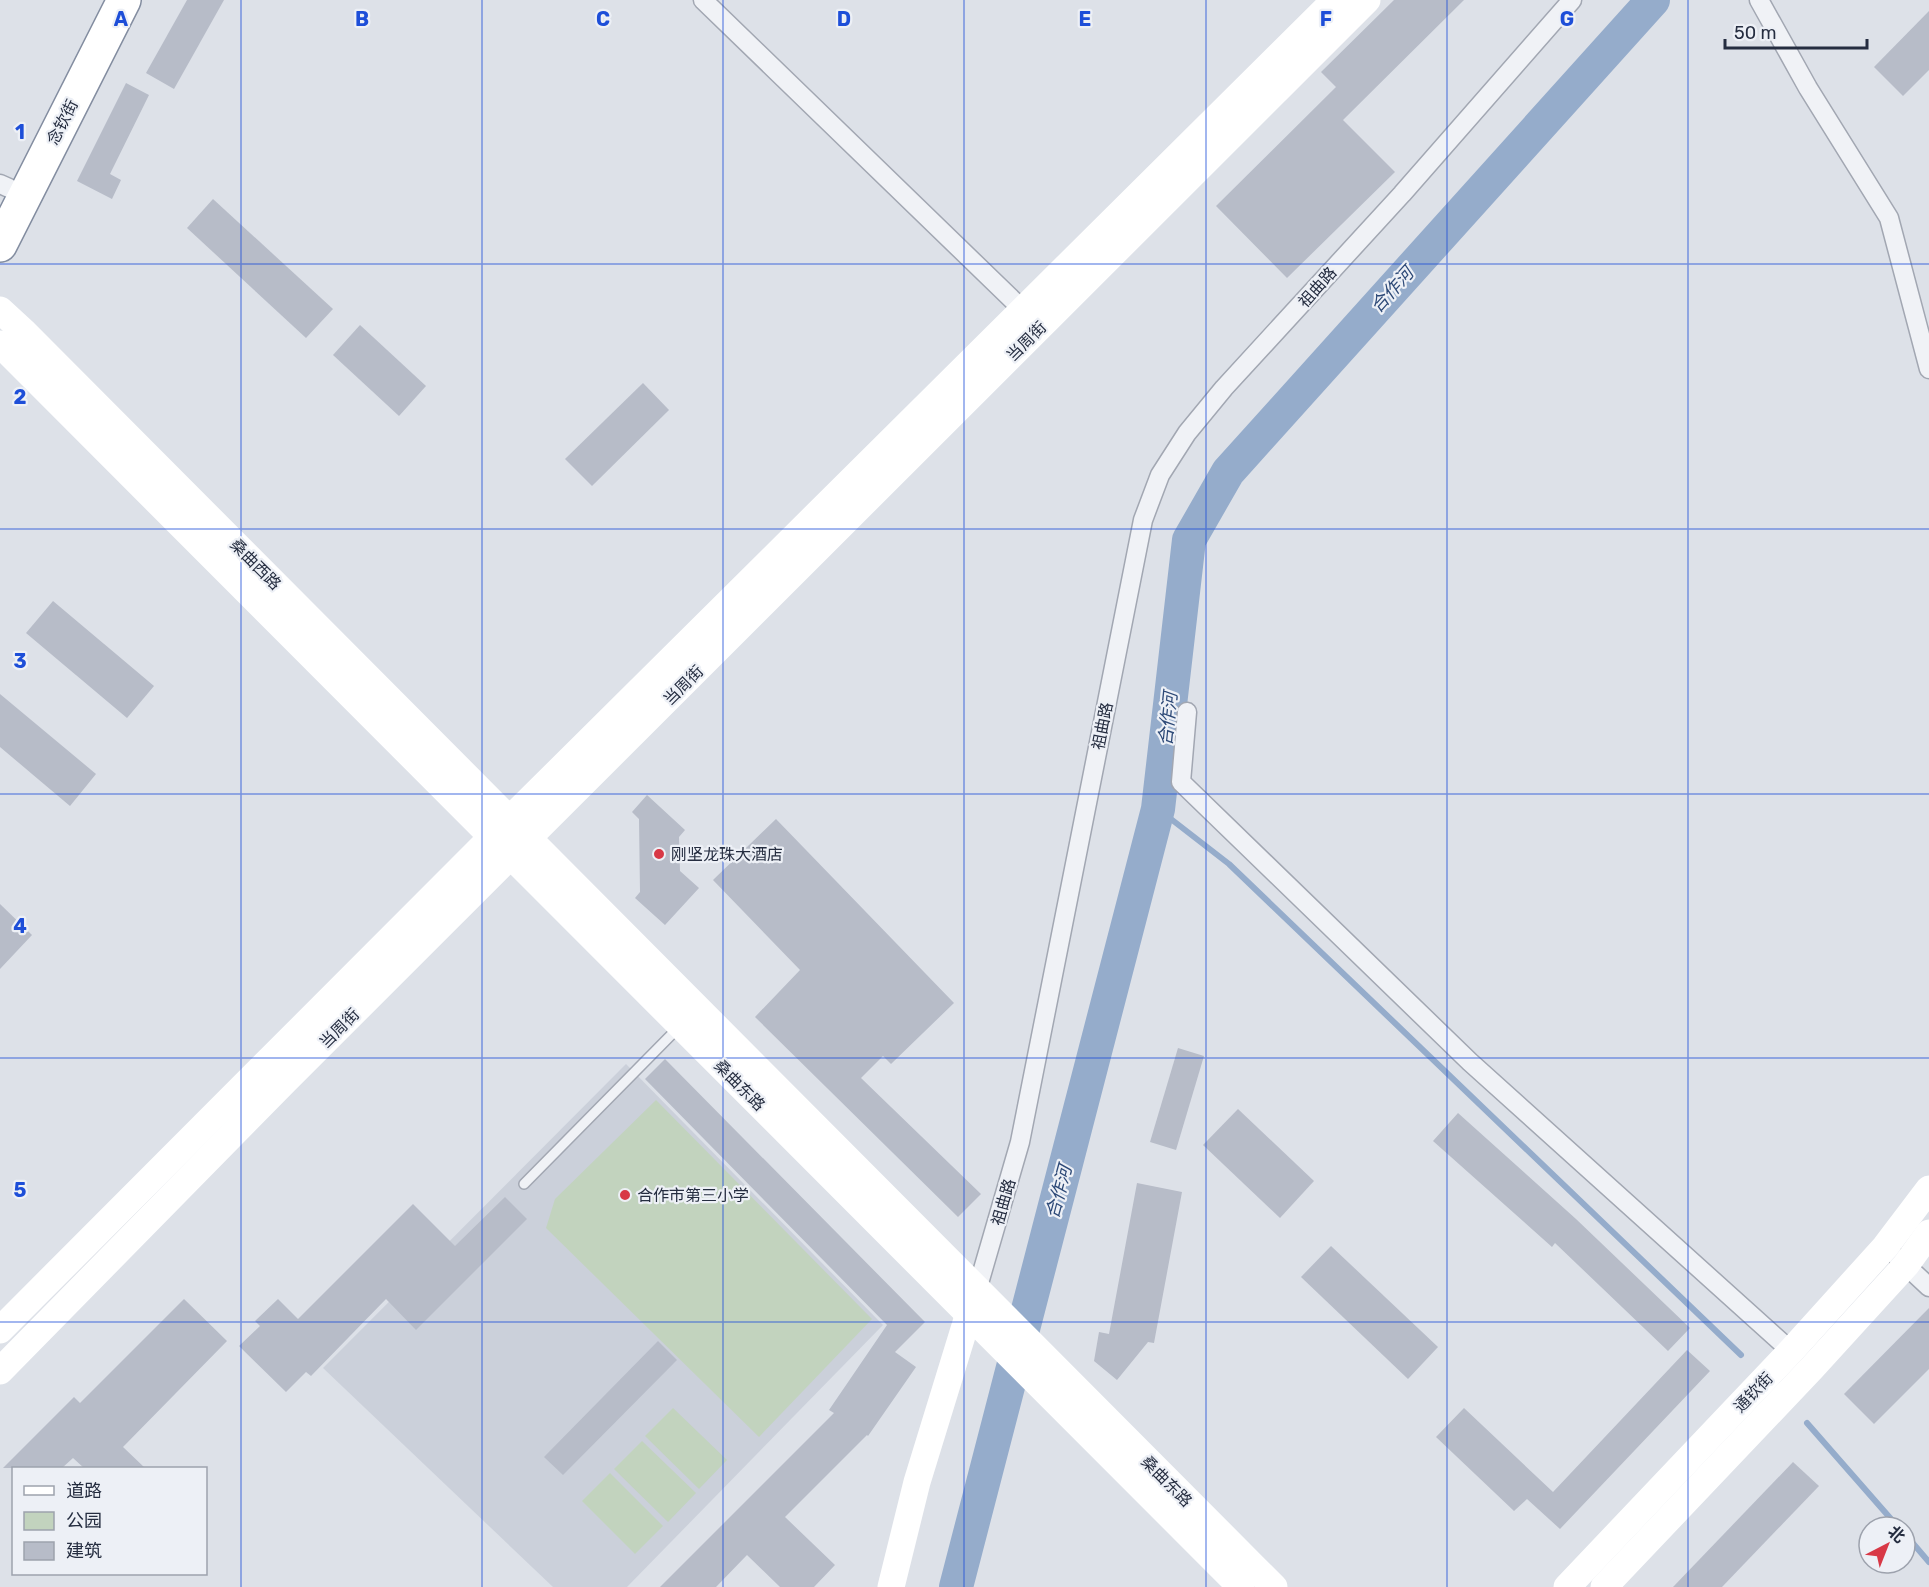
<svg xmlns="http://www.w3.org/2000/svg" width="1929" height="1587" font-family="Rubik,'Noto Sans SC',sans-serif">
<rect width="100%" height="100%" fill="#dde1e8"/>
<polygon fill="#cbd0da" points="626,1064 883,1325 627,1587 553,1587 323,1368"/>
<g fill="#c2d3be">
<polygon points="656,1100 872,1319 759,1437 546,1228 555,1199"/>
<polygon points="673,1408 727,1460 699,1489 645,1436"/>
<polygon points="642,1441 696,1493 668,1522 614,1469"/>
<polygon points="610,1473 663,1526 635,1554 582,1501"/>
</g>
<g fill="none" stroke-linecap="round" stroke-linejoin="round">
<g stroke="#95accb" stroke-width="6">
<polyline points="1158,809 1229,864 1741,1355"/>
<polyline points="1807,1423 1898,1527"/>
<polyline points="1905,1534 1929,1562"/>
</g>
<polyline stroke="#95accb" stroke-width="34" points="956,1587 1158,809 1189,540 1228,472 1653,0"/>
</g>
<g fill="#b7bcc8">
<polygon points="187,0 224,0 174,89 146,73"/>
<polygon points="1394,0 1464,0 1343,120 1395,172 1287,278 1216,206 1336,87 1321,72"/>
<polygon points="1929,11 1929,70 1903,96 1874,67"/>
<polygon points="126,83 149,95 110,174 121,180 112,199 77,181"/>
<polygon points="213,199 333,309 306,338 187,228"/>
<polygon points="360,325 426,386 399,416 333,355"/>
<polygon points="643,383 669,410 592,486 565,459"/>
<polygon points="53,601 154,686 127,718 26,633"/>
<polygon points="0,694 96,774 70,806 0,747"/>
<polygon points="647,795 685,830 679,837 680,871 699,888 665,925 635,898 640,892 639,819 632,812"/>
<polygon points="776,819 954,1003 891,1064 883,1056 861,1078 981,1194 958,1217 755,1017 800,970 713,880"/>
<polygon points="0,904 32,935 0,969"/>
<polygon points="1178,1048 1204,1056 1176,1150 1150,1142"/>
<polygon points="665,1059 925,1322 895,1352 916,1367 868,1436 867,1435 785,1517 835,1565 814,1587 780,1587 747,1555 716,1587 660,1587 834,1413 829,1410 887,1325 645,1079"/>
<polygon points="1238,1109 1314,1181 1280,1218 1203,1145"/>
<polygon points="1458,1113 1576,1219 1690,1328 1668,1351 1555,1243 1552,1247 1433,1141"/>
<polygon points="1137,1183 1182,1192 1154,1343 1148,1342 1117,1380 1094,1361 1099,1332 1109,1334"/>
<polygon points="505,1197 527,1219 416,1330 386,1299 311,1376 306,1372 286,1392 239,1346 260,1326 255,1321 278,1299 298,1319 413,1204 455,1246"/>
<polygon points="1331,1246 1438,1347 1408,1379 1301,1277"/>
<polygon points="184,1299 227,1341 123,1447 145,1468 84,1468 73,1458 62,1468 3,1468 74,1397 80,1403"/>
<polygon points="1929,1308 1929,1369 1874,1424 1844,1394"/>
<polygon points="658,1341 677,1360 563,1475 544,1457"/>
<polygon points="1687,1350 1710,1371 1560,1529 1527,1499 1514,1511 1436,1437 1464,1408 1553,1492"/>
<polygon points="1793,1462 1819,1486 1722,1587 1673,1587"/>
</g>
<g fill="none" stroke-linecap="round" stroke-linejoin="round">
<g stroke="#a2a7b2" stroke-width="12">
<polyline id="lane" points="524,1184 678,1028"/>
</g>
<g stroke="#a2a7b2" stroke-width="21">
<g id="street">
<polyline points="703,0 1022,309"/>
<polyline points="1759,0 1808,88 1889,218 1929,369"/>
<polyline points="0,184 9,188"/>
<polyline points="1187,712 1181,782 1470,1062 1791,1351"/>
<polyline points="1898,1258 1929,1287"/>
<polyline points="977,1290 1020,1142 1143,520 1160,475 1187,433 1224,388 1402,194 1572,0"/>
</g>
</g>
<g stroke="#838da0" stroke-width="36">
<polyline id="highway" points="0,245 124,0"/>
</g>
<use href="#lane" stroke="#f0f2f6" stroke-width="9"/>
<use href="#street" stroke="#f0f2f6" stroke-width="18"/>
<g stroke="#fff" stroke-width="27">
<path d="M0 310 25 333C442 751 856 1171 1274 1587"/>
<polyline points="0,344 1241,1587"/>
<polyline points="0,1330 492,837 1335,0"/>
<polyline points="0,1371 286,1080 1367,0"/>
<polyline points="891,1587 917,1482 973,1300"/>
<polyline points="1567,1587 1791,1351 1885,1247 1929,1189"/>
<polyline points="1604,1587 1812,1368 1906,1265 1929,1233"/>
</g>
<use href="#highway" stroke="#fff" stroke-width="33"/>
</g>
<path fill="none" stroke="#1d4ed8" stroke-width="1.5" stroke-opacity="0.55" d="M241 0V1587M482 0V1587M723 0V1587M964 0V1587M1206 0V1587M1447 0V1587M1688 0V1587M0 264H1929M0 529H1929M0 794H1929M0 1058H1929M0 1322H1929"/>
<g fill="#d83846" stroke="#edf0f6" stroke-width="2">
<circle cx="659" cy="854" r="6"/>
<circle cx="625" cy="1195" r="6"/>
</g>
<g text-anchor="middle" stroke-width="4.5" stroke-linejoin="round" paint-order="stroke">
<g font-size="16" fill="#252d40" stroke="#edf0f6">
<text transform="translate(62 122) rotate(-63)" y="6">念钦街</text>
<text transform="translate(1317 287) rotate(-48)" y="6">祖曲路</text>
<text transform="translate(1026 341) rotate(-45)" y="6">当周街</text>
<text transform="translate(256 564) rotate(45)" y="6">桑曲西路</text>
<text transform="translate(683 685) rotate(-45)" y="6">当周街</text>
<text transform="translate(1102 726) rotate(-79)" y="6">祖曲路</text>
<text transform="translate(339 1028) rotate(-45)" y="6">当周街</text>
<text transform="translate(740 1085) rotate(45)" y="6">桑曲东路</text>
<text transform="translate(1003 1202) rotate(-74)" y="6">祖曲路</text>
<text transform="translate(1753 1392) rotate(-46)" y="6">通钦街</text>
<text transform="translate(1167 1481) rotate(45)" y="6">桑曲东路</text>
</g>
<g font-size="16" fill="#252d40" stroke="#edf0f6" text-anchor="start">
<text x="671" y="860">刚坚龙珠大酒店</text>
<text x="637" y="1201">合作市第三小学</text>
</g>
<g font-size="18" font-style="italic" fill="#2d4977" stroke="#edf0f6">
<text transform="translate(1392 290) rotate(-48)" y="6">合作河</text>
<text transform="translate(1168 719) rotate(-84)" y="6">合作河</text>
<text transform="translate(1059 1192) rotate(-75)" y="6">合作河</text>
</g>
</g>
<g font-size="20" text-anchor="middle" font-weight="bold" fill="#1d4ed8" stroke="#edf0f6" stroke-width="4.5" stroke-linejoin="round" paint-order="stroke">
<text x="121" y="26">A</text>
<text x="362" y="26">B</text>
<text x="603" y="26">C</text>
<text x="844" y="26">D</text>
<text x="1085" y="26">E</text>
<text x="1326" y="26">F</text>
<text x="1567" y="26">G</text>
<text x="20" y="139">1</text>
<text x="20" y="404">2</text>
<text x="20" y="668">3</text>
<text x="20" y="933">4</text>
<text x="20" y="1197">5</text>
</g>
<rect x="12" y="1467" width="195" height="108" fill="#edf0f6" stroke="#9da2ad" stroke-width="1.5"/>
<rect x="24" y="1486" width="30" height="9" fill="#ffffff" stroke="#9da2ad" stroke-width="1.5"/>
<text x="66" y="1497" font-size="18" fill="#252d40">道路</text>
<rect x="24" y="1512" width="30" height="18" fill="#c2d3be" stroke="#9da2ad" stroke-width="1.5"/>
<text x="66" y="1527" font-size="18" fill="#252d40">公园</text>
<rect x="24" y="1542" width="30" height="18" fill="#b7bcc8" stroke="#9da2ad" stroke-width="1.5"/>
<text x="66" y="1557" font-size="18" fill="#252d40">建筑</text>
<g transform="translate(1887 1545) rotate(42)"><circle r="28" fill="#edf0f6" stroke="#9da2ad" stroke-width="1.5"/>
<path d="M0-4.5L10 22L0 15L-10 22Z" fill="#d83846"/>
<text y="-9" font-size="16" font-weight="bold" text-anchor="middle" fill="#252d40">北</text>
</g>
<path d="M1725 39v9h142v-9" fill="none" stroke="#252d40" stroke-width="3"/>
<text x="1734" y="39" font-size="18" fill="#252d40" stroke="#edf0f6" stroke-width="4.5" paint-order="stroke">50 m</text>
</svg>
